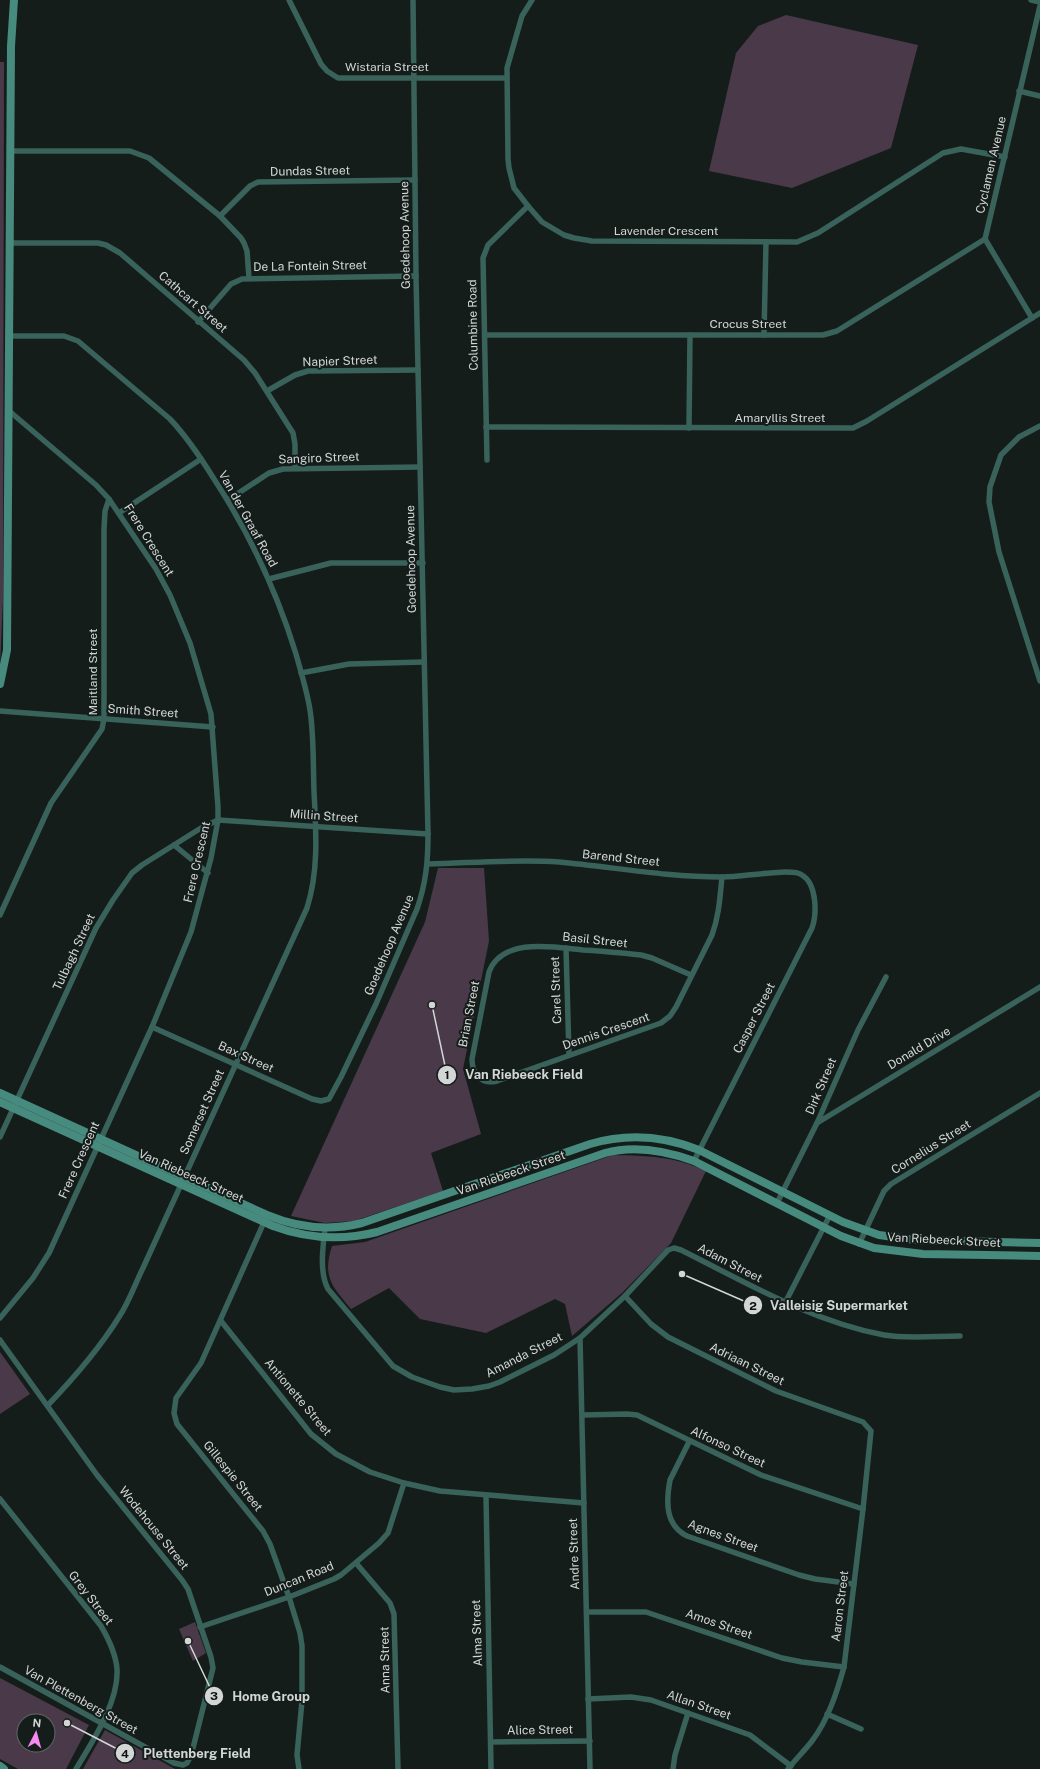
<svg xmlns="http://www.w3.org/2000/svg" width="1040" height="1769" font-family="'Public Sans',sans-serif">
<rect width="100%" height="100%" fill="#151d1b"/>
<g fill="#4a3949" fill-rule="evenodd">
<polygon points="786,15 918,45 891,148 792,188 709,171 736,53 758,26"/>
<polygon points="0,62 4,62 3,599 0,667"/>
<polygon points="438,868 484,868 489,941 463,1069 481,1134 431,1153 443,1191 354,1221 325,1223 291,1216 425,922"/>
<path d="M613 1155C648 1156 673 1156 706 1171L671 1243 622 1293 572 1336 565 1304 555 1299 486 1333 420 1319 389 1288 351 1309C332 1286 322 1277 332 1246L365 1242Z"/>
<polygon points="0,1352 30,1394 0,1414"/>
<polygon points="195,1622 206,1653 193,1661 179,1629"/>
<path d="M0 1678 89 1725 66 1769H18L0 1759ZM24 1721H48V1745H24Z"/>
<polygon points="105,1730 175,1769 83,1769"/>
</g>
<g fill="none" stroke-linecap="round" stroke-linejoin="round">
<g stroke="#39625a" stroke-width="5.5">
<polyline points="289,0 321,64 327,71 338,78 506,78"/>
<polyline points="532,0 522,16 507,68 508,159 509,168 514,188 528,206 542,222 564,235 574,238 592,241 797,242 818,233 943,153 961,149 1005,157"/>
<polyline points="1031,0 1040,2"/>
<polyline points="1019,91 1040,96"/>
<polyline points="11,151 130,151 149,158 220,216 241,238 244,243 247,251 249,278"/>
<polyline points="220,216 250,186 258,182 415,180"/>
<polyline points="10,243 98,243 106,245 120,253 244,360 255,373 293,433 295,444 295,468"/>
<polyline points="1032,318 985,239 1040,6"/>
<polyline points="198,322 231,284 242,279 416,276"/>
<polyline points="485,335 823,335 837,331 985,239"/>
<polyline points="764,335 766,242"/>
<path d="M9 336H64L78 341 170 419C187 437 201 458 214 479 250 534 277 592 296 654 301 672 307 691 310 710 314 736 313 765 314 791 316 831 319 870 307 908L143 1268C135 1284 129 1302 119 1317 101 1346 71 1381 48 1405"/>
<polyline points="267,391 295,375 308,371 418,370"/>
<polyline points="1040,426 1019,437 1001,455 990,487 989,502 999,552 1040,681"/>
<polyline points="486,427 853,428 867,421 1040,313"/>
<polyline points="689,428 690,335"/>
<polyline points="487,460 483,258 488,245 528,206"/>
<polyline points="228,500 269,473 283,469 420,467"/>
<polyline points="119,513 201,459"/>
<polyline points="269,579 331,563 423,563"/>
<polyline points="301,673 349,664 424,662"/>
<polyline points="0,711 213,727"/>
<polyline points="174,845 208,873"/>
<path d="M428 864C471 863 515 859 559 862 613 867 667 877 721 877 739 878 791 867 802 875 817 884 817 914 812 928L694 1161"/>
<polyline points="0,915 51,803 102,729 104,719 104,529 105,511 109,499"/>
<polyline points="566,948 569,1055"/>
<path d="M691 975 652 958 641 955C621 953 602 951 583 950 554 947 502 937 489 972L472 1059C472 1074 481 1085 497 1081L661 1023 670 1016 676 1007 712 935C719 916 720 897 722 877"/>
<path d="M152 1027 312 1099 321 1101 329 1099 341 1077 376 1004 417 909C426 883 428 862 428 834L416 276 413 0"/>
<polyline points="817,1123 1040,987"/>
<polyline points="0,1137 96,928 113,900 132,873 142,865 201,828 218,820 428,834"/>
<polyline points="777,1203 817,1123 858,1030 886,977"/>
<polyline points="265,1220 201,1363 176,1398 174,1413 177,1424 263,1531 270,1544 289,1597 300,1633 302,1646 302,1701 297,1755 299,1769"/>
<path d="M325 1228C323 1247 319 1272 328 1289L393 1366 412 1377 440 1387 454 1390 472 1389 489 1386 500 1382 554 1355 580 1338 625 1296 668 1250 674 1248 681 1250C747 1283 811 1321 884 1335 906 1339 937 1336 960 1336"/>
<polyline points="859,1244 884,1191 891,1184 1040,1093"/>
<path d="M625 1296 651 1324 668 1337 776 1391 863 1422 871 1431 863 1509 844 1667C837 1692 828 1720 812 1741 805 1750 796 1759 788 1769"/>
<polyline points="785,1303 830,1215"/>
<polyline points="0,1318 33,1278 49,1253 152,1027 191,932 211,858 218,820 218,807 211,714 190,643 170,595 156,569 109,499 96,485 8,410"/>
<polyline points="221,1321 311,1434 336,1454 370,1472 404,1483 440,1491 584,1503"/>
<polyline points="580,1338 590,1769"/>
<polyline points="0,1340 97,1475 182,1580 188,1589 211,1657 213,1668 191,1756 187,1763 183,1765 174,1763 0,1667"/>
<polyline points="583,1415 627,1414 637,1415 761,1475 863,1509"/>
<path d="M689 1442 670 1480C666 1502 665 1525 687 1536L799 1575 815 1579 854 1584"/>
<polyline points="486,1496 491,1769"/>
<path d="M0 1499 101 1626C108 1638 116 1656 117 1669 119 1702 92 1742 76 1769"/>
<polyline points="356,1563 390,1603 394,1614 398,1769"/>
<polyline points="587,1612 646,1612 782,1658 802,1662 844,1667"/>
<polyline points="200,1627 289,1597 334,1579 341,1575 379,1543 388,1533 404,1483"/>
<polyline points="588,1699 631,1697 651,1700 750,1735 791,1766"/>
<polyline points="827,1714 861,1729"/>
<polyline points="491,1742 590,1741"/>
<polyline points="673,1769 675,1755 688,1713"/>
</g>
<g stroke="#478a7e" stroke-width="8">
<polyline points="0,684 7,650 11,46 14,0"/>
<path d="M0 1093 267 1215C298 1228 330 1231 362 1223L590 1144C627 1133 664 1136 699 1150L843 1222 879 1235 915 1240 1040 1243"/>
<path d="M0 1102 273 1226C308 1239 341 1241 377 1232L605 1153C635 1145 666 1151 694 1161L841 1236 874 1248 923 1254 1040 1256"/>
<polyline points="0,1766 4,1769"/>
</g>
</g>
<g text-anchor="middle" stroke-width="4" stroke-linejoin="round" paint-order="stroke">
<g font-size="12" fill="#d2d7d6" stroke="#151d1b">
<text x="387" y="71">Wistaria Street</text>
<text transform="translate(991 165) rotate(-77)" y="4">Cyclamen Avenue</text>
<text transform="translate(310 171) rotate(-1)" y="4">Dundas Street</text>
<text x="666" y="235">Lavender Crescent</text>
<text transform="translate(405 235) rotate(-91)" y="4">Goedehoop Avenue</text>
<text transform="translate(310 266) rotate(-1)" y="4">De La Fontein Street</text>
<text transform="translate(193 302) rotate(41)" y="4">Cathcart Street</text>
<text x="748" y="328">Crocus Street</text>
<text transform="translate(473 325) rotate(-91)" y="4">Columbine Road</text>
<text transform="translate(340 361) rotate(-2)" y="4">Napier Street</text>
<text x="780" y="422">Amaryllis Street</text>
<text transform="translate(319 458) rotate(-2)" y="4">Sangiro Street</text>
<text transform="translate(248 519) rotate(61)" y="4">Van der Graaf Road</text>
<text transform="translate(149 540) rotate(58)" y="4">Frere Crescent</text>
<text transform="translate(411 559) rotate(-91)" y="4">Goedehoop Avenue</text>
<text transform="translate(93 672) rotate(-90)" y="4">Maitland Street</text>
<text transform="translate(143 711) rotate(4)" y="4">Smith Street</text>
<text transform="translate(324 816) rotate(4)" y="4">Millin Street</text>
<text transform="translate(621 858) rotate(6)" y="4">Barend Street</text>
<text transform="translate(197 862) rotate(-77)" y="4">Frere Crescent</text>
<text transform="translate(595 940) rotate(6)" y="4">Basil Street</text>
<text transform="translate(389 945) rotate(-67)" y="4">Goedehoop Avenue</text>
<text transform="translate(74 952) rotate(-65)" y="4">Tulbagh Street</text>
<text transform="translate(556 990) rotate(-92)" y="4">Carel Street</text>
<text transform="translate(469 1014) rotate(-79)" y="4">Brian Street</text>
<text transform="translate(754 1018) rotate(-63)" y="4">Casper Street</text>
<text transform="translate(606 1031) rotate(-19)" y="4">Dennis Crescent</text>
<text transform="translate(919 1048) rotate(-31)" y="4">Donald Drive</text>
<text transform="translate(246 1057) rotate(24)" y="4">Bax Street</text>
<text transform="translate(821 1086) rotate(-67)" y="4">Dirk Street</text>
<text transform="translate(202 1112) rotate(-66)" y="4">Somerset Street</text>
<text transform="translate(931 1147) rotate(-32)" y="4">Cornelius Street</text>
<text transform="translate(79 1160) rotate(-66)" y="4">Frere Crescent</text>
<text transform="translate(511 1173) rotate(-19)" y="4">Van Riebeeck Street</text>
<text transform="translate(191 1176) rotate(24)" y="4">Van Riebeeck Street</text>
<text transform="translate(944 1240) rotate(3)" y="4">Van Riebeeck Street</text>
<text transform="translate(730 1263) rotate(27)" y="4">Adam Street</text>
<text transform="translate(524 1355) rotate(-27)" y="4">Amanda Street</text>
<text transform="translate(747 1364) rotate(26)" y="4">Adriaan Street</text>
<text transform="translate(298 1397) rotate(50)" y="4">Antionette Street</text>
<text transform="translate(728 1447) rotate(25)" y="4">Alfonso Street</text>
<text transform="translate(233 1476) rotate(51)" y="4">Gillespie Street</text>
<text transform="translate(154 1528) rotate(51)" y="4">Wodehouse Street</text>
<text transform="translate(723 1536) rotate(20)" y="4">Agnes Street</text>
<text transform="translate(574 1554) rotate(-92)" y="4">Andre Street</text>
<text transform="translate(299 1579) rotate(-22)" y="4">Duncan Road</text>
<text transform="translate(91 1598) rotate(52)" y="4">Grey Street</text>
<text transform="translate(840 1606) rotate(-83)" y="4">Aaron Street</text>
<text transform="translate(719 1624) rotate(19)" y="4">Amos Street</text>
<text transform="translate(477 1633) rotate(-92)" y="4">Alma Street</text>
<text transform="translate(385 1660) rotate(-91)" y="4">Anna Street</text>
<text transform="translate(81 1700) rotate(29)" y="4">Van Plettenberg Street</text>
<text transform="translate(699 1705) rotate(19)" y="4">Allan Street</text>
<text transform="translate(540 1730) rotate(-1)" y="4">Alice Street</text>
</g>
</g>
<path fill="none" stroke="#d2d7d6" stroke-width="1.5" d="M432 1005L447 1075M682 1274L753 1305M188 1641L214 1696M67 1723L125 1753"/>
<g fill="#d2d7d6" stroke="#151d1b" stroke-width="1.5">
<circle cx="432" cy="1005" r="4"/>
<circle cx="682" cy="1274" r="4"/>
<circle cx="188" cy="1641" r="4"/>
<circle cx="67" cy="1723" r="4"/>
<circle cx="447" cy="1075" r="10"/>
<circle cx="753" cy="1305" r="10"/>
<circle cx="214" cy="1696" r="10"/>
<circle cx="125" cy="1753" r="10"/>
</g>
<g font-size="12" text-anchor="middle" font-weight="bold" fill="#111">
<text x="447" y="1079">1</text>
<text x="753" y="1310">2</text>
<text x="214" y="1700">3</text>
<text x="125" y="1758">4</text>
</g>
<g font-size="13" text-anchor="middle" font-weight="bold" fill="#d2d7d6" stroke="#151d1b" stroke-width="4" stroke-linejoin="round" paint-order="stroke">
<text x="524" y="1079">Van Riebeeck Field</text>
<text x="839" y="1310">Valleisig Supermarket</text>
<text x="271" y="1701">Home Group</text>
<text x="197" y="1758">Plettenberg Field</text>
</g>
<g transform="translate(36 1733) rotate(6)"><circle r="19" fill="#151d1b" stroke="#616766"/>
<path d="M0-3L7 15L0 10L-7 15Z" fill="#f489f0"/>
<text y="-6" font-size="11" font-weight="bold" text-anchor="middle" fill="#d2d7d6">N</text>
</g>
</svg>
